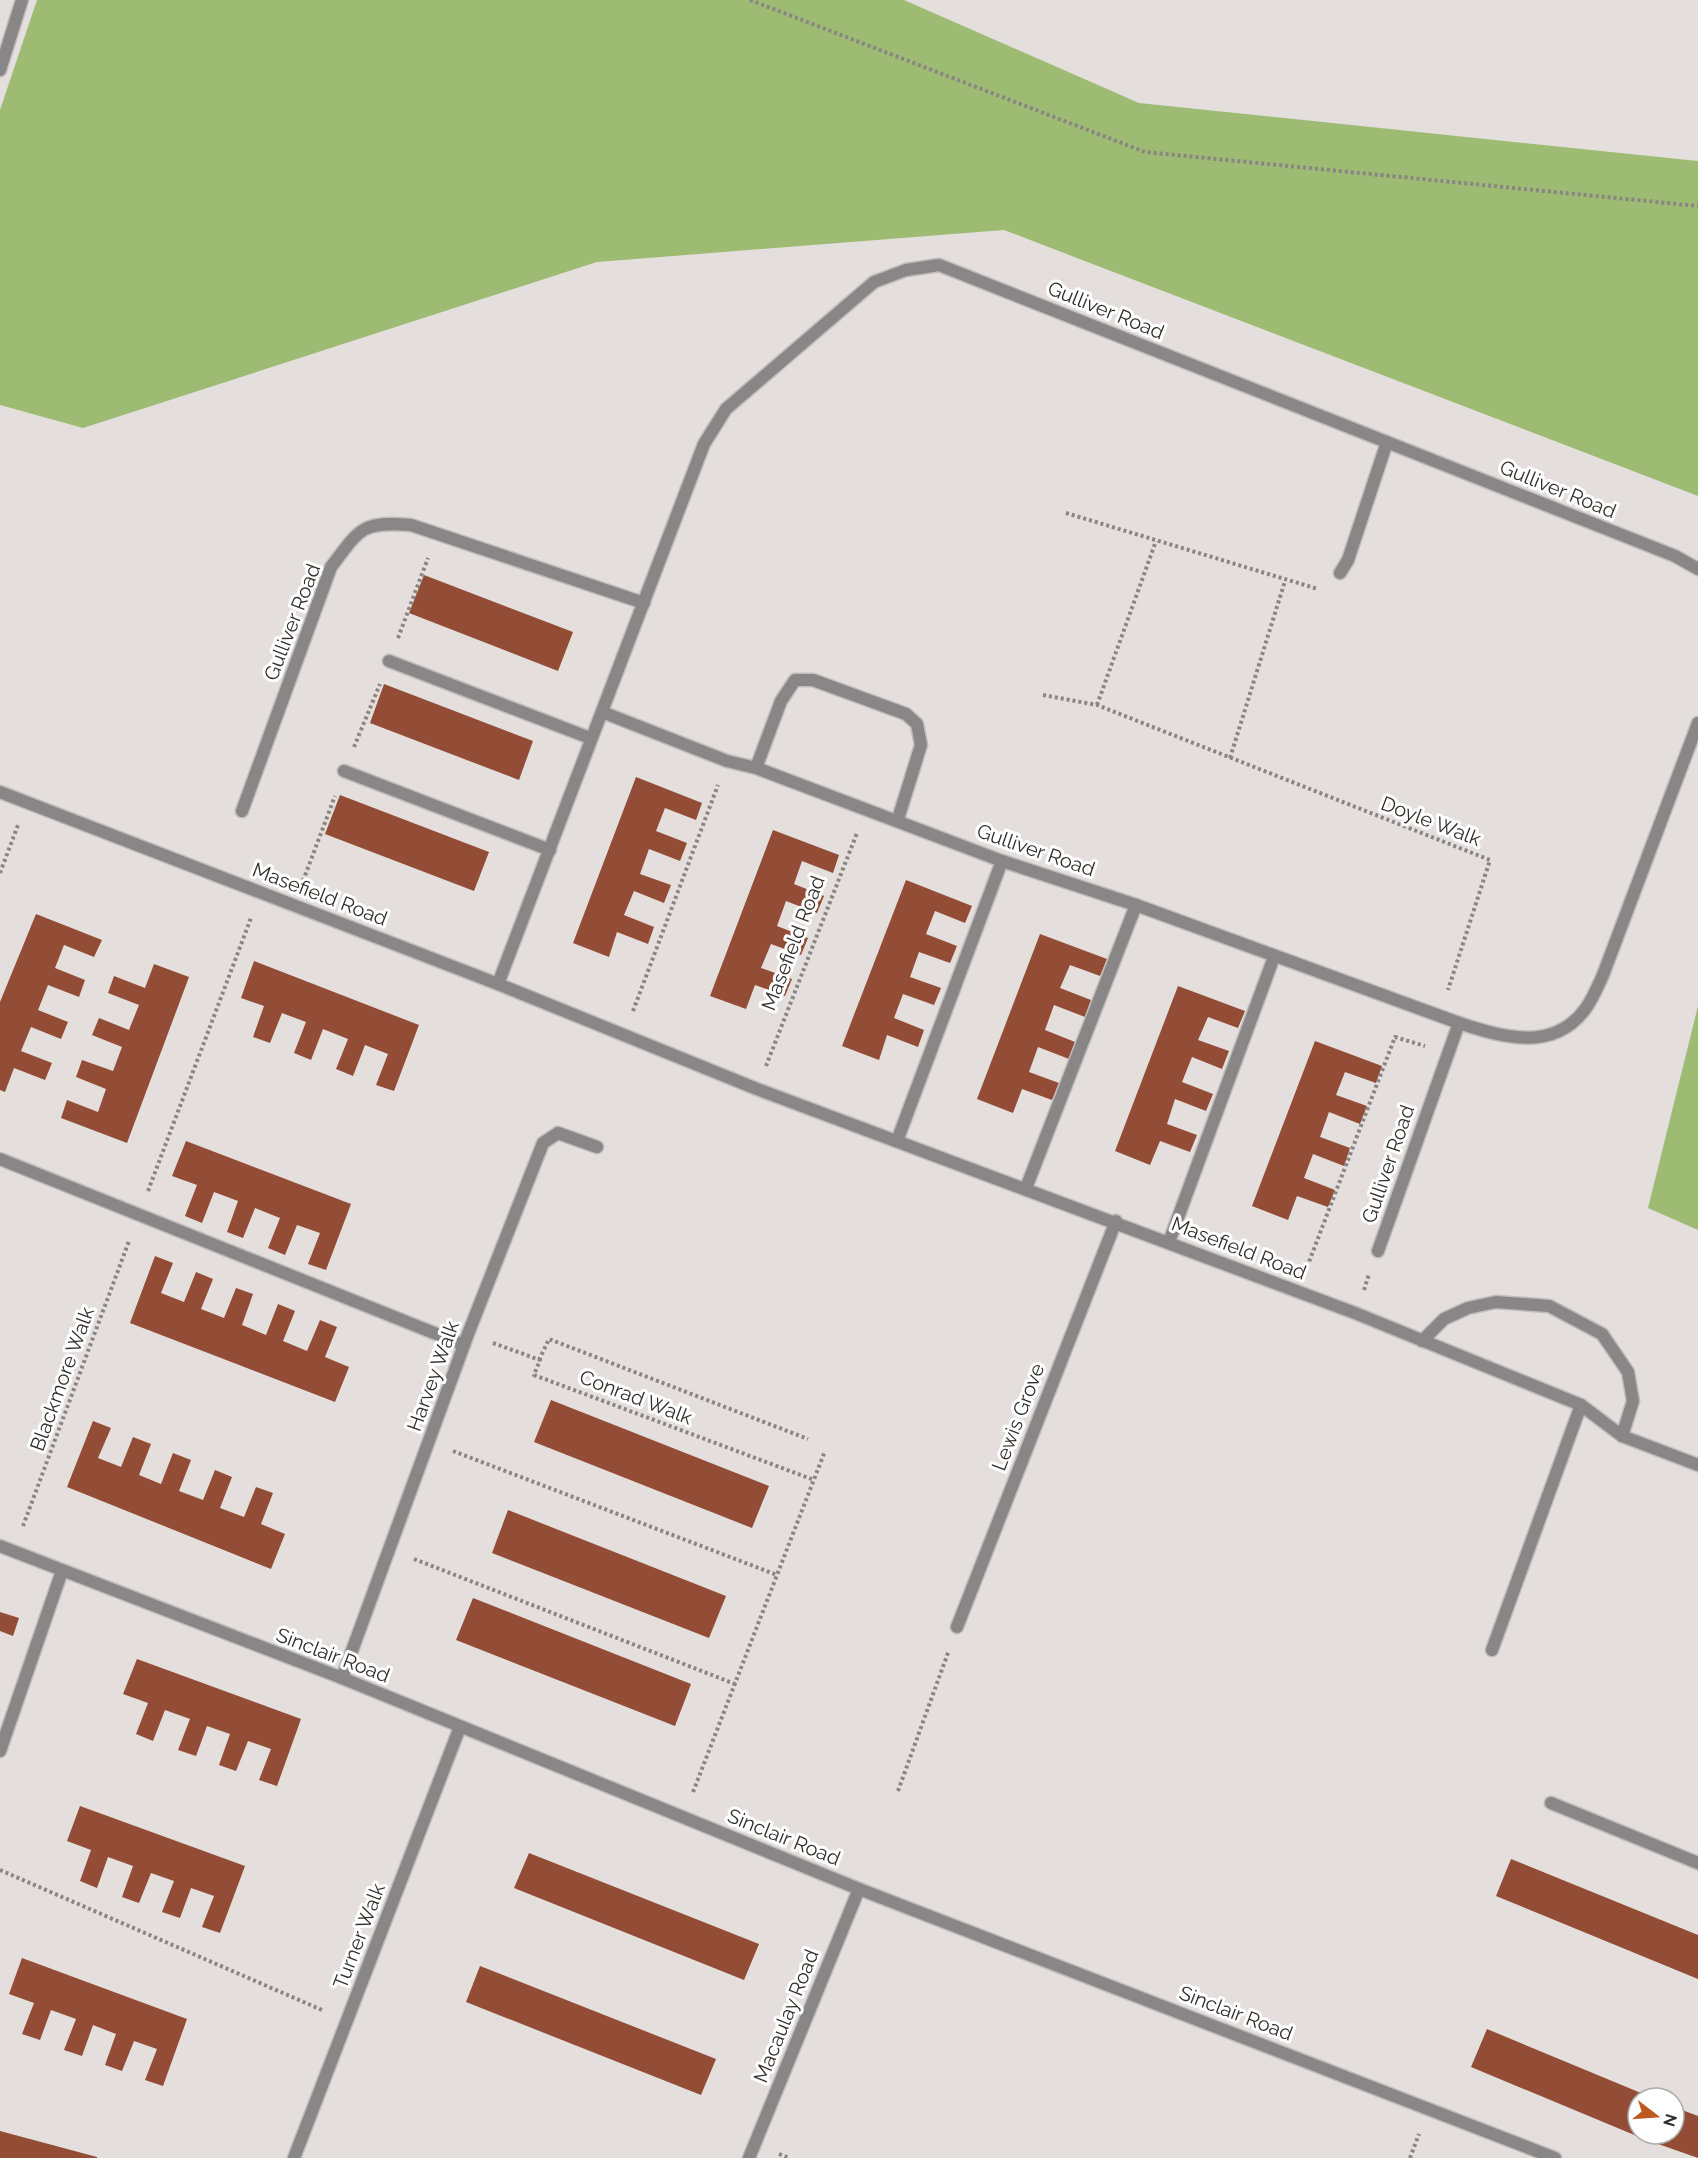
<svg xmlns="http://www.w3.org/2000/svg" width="1698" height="2158" font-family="Raleway,sans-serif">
<rect width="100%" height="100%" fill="#e4dfdd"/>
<g fill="#9dbb73">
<polygon points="37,0 904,0 1139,103 1698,161 1698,496 1004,230 597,262 83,428 0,405 0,110"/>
<polygon points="1698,1006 1698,1230 1648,1208"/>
</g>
<g fill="#934c35">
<polygon points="424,575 573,632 558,671 409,613"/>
<polygon points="384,684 533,741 519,780 370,723"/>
<polygon points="636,777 702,803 696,820 665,808 656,831 687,843 680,861 649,849 640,874 671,885 664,903 634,891 624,915 654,927 648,944 617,932 609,957 573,943"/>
<polygon points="340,795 489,852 474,891 325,834"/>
<polygon points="773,830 839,855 833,873 802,861 794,884 824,896 817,913 786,901 777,926 808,938 801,955 771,944 761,968 792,979 785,996 755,985 746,1009 710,996"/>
<polygon points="906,880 972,906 965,923 935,911 926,934 957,946 950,963 919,952 910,977 941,988 934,1005 903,994 894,1018 924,1030 918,1047 887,1035 879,1060 842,1046"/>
<polygon points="36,914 102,940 94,957 64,945 55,968 85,980 79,997 48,985 38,1010 68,1022 61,1039 31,1027 21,1051 52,1063 45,1080 14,1068 5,1092 0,1090 0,1002"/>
<polygon points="1040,934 1107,959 1100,976 1070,965 1060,988 1091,1000 1085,1017 1054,1005 1045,1030 1075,1042 1069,1059 1038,1047 1029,1072 1059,1083 1052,1100 1022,1089 1013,1113 977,1099"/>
<polygon points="254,961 419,1025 394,1091 376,1085 388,1054 365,1045 353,1076 336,1069 348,1039 323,1029 311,1060 294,1053 306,1022 282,1013 270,1043 253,1037 264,1006 241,998"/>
<polygon points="154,964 189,977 127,1143 61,1118 67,1100 98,1112 106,1089 76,1077 82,1060 113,1071 122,1047 92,1035 99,1018 129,1030 139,1005 108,993 114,976 145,988"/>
<polygon points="1178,986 1245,1011 1238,1028 1208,1017 1198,1040 1229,1051 1222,1069 1192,1057 1182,1082 1213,1094 1206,1111 1175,1099 1167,1124 1197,1135 1190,1152 1160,1141 1150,1165 1115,1151"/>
<polygon points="1315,1041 1382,1066 1376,1083 1345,1072 1336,1095 1367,1106 1360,1124 1329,1112 1320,1137 1350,1148 1344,1166 1313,1154 1304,1178 1335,1190 1328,1207 1297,1196 1288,1220 1252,1206"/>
<polygon points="186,1141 351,1204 326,1270 308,1264 320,1233 297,1225 285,1255 268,1248 280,1218 255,1208 243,1238 227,1232 238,1201 214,1192 202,1223 185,1216 197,1185 172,1176"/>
<polygon points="155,1256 173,1263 161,1293 184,1302 196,1272 213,1279 201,1309 224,1318 236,1288 253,1294 242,1325 266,1335 278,1304 295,1311 283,1341 307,1351 320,1320 337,1327 325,1357 349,1367 335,1402 130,1323"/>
<polygon points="551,1400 769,1486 752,1528 534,1442"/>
<polygon points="93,1421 111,1428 98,1458 121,1467 133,1437 151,1444 139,1475 161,1484 173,1453 191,1460 179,1491 203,1500 215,1470 232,1477 220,1508 244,1517 256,1487 273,1493 261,1524 285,1534 271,1569 67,1487"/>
<polygon points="508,1510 726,1596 709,1638 492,1553"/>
<polygon points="473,1598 691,1684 675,1726 456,1640"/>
<polygon points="0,1612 19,1618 13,1636 0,1631"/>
<polygon points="137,1659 301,1719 277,1786 259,1780 271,1749 248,1741 236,1771 219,1765 230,1734 207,1726 196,1756 178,1750 190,1719 165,1710 153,1741 136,1734 148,1703 123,1694"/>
<polygon points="80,1806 245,1866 220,1933 202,1927 214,1896 191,1888 180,1918 162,1912 174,1881 151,1873 139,1903 122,1897 133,1866 108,1857 97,1888 80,1881 91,1850 67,1841"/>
<polygon points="529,1853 759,1944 744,1980 514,1888"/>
<polygon points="1511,1859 1698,1935 1698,1979 1496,1896"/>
<polygon points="22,1958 187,2019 163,2086 145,2080 157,2049 134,2041 122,2071 105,2065 116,2034 93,2025 82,2056 64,2050 76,2019 51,2010 40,2040 22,2034 34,2003 9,1994"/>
<polygon points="480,1966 716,2059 701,2095 466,2002"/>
<polygon points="1487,2029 1653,2098 1638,2098 1638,2134 1674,2134 1674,2107 1698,2116 1698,2158 1644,2139 1471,2067"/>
<polygon points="0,2131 97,2157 97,2158 0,2158"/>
</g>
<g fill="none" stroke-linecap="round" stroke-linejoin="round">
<g stroke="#c0bcba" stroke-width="15">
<g id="service">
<polyline points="1340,573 1348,560 1387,442"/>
<polyline points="389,661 590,738"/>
<polyline points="756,768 781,701 795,680 813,680 906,714 917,724 921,745 898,819"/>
<polyline points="344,771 550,850"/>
<polyline points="897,1141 1002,861"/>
<polyline points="1026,1188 1136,905"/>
<polyline points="1169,1242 1274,957"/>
<polyline points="1422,1341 1444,1319 1468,1308 1496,1302 1549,1306 1602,1334 1628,1372 1633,1401 1622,1436"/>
<polyline points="1492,1650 1581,1405"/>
</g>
</g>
<g stroke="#c0bcba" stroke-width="15">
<g id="minor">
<polyline points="0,70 22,0"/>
<path d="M602 712 727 761 756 768 1002 861 1136 905 1459 1023C1502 1037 1554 1053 1586 1008 1593 998 1598 986 1603 975L1698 723"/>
<polyline points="0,792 498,984 757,1089 1355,1313 1581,1405 1622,1436 1698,1465"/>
<path d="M242 811 331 567C360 529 361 521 411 525L644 603"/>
<polyline points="498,984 704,444 726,409 874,282 906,270 939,265 1675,556 1698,569"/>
<polyline points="0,1159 464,1345"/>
<polyline points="1378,1251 1459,1023"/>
<polyline points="0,1546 342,1678 859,1889 1555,2158"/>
<polyline points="957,1627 1116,1221"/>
<polyline points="342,1678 468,1334 543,1143 558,1133 597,1147"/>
<polyline points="0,1751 62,1571"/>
<polyline points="1551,1803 1698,1863"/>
<polyline points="294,2158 460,1727"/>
<polyline points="749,2158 859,1889"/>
</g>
</g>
<g stroke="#898584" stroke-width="4" stroke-dasharray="3 3" stroke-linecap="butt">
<polyline points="750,0 1145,152 1698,206"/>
<polyline points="1066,513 1318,589"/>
<polyline points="398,638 428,558"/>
<polyline points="1043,695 1097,705 1490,860 1448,990"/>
<polyline points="1097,705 1156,541"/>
<polyline points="354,747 380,684"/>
<polyline points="1230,758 1285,581"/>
<polyline points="0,873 18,825"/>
<polyline points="303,881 335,796"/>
<polyline points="633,1011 718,785"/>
<polyline points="766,1066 857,833"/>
<polyline points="148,1191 251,918"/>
<polyline points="1307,1267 1395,1037 1425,1046"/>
<polyline points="1364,1290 1369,1274"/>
<polyline points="493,1343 540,1360 534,1375 814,1480"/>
<polyline points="539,1360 549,1339 808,1439"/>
<polyline points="453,1451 777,1575"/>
<polyline points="23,1526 129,1241"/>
<polyline points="414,1559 735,1684"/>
<polyline points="898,1791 949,1650"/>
<polyline points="693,1792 825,1451"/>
<polyline points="0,1870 322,2010"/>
<polyline points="779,2154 789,2158"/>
<polyline points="1410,2158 1419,2134"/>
</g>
<use href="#service" stroke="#888686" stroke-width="12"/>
<use href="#minor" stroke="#888686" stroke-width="12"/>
</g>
<g text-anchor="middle" stroke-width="6" stroke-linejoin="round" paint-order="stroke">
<g font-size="20" fill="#312f2e" stroke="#fff">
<text transform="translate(1106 310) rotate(22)" y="7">Gulliver Road</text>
<text transform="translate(1558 489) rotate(22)" y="7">Gulliver Road</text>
<text transform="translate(292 622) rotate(-69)" y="7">Gulliver Road</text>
<text transform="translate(1431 821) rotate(21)" y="7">Doyle Walk</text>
<text transform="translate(1036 850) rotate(19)" y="7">Gulliver Road</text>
<text transform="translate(320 894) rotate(21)" y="7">Masefield Road</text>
<text transform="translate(793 943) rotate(-69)" y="7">Masefield Road</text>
<text transform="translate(1388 1164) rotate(-71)" y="7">Gulliver Road</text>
<text transform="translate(1239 1248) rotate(21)" y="7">Masefield Road</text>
<text transform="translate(433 1376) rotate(-70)" y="7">Harvey Walk</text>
<text transform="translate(62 1379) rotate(-70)" y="7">Blackmore Walk</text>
<text transform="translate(636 1397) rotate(21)" y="7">Conrad Walk</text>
<text transform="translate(1018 1417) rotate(-69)" y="7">Lewis Grove</text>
<text transform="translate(333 1655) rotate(21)" y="7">Sinclair Road</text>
<text transform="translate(784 1837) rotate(22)" y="7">Sinclair Road</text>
<text transform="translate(359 1936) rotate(-69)" y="7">Turner Walk</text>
<text transform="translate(1236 2013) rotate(21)" y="7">Sinclair Road</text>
<text transform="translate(786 2016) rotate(-68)" y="7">Macaulay Road</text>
</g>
</g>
<g transform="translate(1656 2116) rotate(107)"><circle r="28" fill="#ffffff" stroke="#adacab" stroke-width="1.5"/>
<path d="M0-4.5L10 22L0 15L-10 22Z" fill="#bd5a20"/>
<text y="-9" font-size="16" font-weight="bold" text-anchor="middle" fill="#312f2e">N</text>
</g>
</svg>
